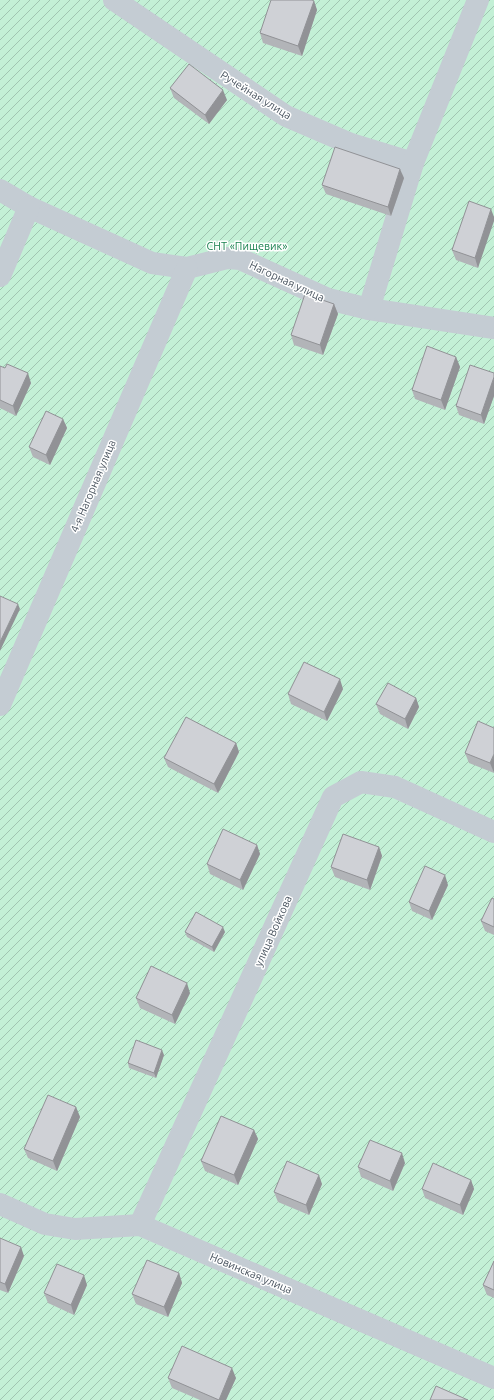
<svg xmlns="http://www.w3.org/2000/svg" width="494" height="1400" font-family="Ubuntu,sans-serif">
<defs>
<pattern id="garden-furrows" width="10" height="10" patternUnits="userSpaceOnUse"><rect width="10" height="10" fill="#c3f0d6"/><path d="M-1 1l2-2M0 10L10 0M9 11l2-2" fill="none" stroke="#a0c5b1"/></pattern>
</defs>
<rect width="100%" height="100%" fill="#f5f3f3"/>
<rect fill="url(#garden-furrows)" x="0" y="0" width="494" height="1400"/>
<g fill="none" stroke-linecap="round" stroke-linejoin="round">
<g stroke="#c4ccd3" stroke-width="22">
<polyline points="114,0 286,116 351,144 413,163"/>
<polyline points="0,190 29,207 152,263 187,268 227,258 240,259 328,299 369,309 494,328"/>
<polyline points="0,276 29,207"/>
<polyline points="369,309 413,163 478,0"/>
<polyline points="0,705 187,268"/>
<polyline points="0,1204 45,1224 75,1229 140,1225 494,1378"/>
<polyline points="140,1225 333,797 361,782 395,787 494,832"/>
</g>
</g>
<g fill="#b2b4b8">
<polygon points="314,1 317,10 302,56 263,43 260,33"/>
<polygon points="170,88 227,100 209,124 174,98"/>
<polygon points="404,178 391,216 326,194 322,185"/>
<polygon points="491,209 478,268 456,260 452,250"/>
<polygon points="334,304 338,314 323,355 294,345 291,335"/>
<polygon points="456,357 460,367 445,410 415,399 412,390"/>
<polygon points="0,366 31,383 16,416 0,408"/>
<polygon points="494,373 494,396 484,424 459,415 456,406"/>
<polygon points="63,419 67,428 50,465 33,457 29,447"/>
<polygon points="343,689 327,721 291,704 288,694"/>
<polygon points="416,698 419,707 408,729 380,714 376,704"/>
<polygon points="478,721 494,773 469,763 465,753"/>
<polygon points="236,743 239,752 218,793 168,767 164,758"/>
<polygon points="257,845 260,854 243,890 210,874 207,864"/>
<polygon points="379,847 382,856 370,890 335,877 331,867"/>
<polygon points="448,885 432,920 412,911 409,902"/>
<polygon points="494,899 494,935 485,931 481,921"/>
<polygon points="185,932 225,932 214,952 187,937"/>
<polygon points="190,993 175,1024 140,1008 136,998"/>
<polygon points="164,1055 156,1078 129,1068 128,1063"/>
<polygon points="76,1107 80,1117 57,1171 28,1158 24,1149"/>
<polygon points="254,1130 258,1139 238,1185 205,1171 201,1161"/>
<polygon points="405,1163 393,1191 361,1177 358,1167"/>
<polygon points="471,1180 474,1189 463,1215 425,1198 422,1189"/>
<polygon points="322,1184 309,1215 278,1202 274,1192"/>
<polygon points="0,1238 24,1256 8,1293 0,1290"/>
<polygon points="494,1261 494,1298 487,1295 483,1285"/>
<polygon points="179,1273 182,1283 168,1317 136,1304 132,1294"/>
<polygon points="87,1285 74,1315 48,1303 44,1293"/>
<polygon points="168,1378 236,1378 226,1400 200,1400 172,1388"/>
</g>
<g fill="#919296">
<polygon points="314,1 317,10 302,56 298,46"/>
<polygon points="223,90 227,100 209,124 205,115"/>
<polygon points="400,169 404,178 391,216 388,207"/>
<polygon points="491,209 494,217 494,221 478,268 475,258"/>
<polygon points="334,304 338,314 323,355 320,345"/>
<polygon points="456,357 460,367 445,410 441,400"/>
<polygon points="28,373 31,383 16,416 13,406"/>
<polygon points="494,377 494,396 484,424 481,415"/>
<polygon points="63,419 67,428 50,465 46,455"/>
<polygon points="18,604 20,609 0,651 0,642"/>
<polygon points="340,679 343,689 327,721 324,712"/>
<polygon points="416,698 419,707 408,729 405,719"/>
<polygon points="236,743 239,752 218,793 214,784"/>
<polygon points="494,754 494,773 490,763"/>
<polygon points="257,845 260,854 243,890 240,880"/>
<polygon points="379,847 382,856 370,890 367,880"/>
<polygon points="445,875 448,885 432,920 429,911"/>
<polygon points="223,927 225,932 214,952 212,947"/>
<polygon points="187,983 190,993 175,1024 172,1015"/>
<polygon points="162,1050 164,1055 156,1078 154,1073"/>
<polygon points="76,1107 80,1117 57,1171 53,1161"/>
<polygon points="254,1130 258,1139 238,1185 234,1175"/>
<polygon points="402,1153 405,1163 393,1191 390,1181"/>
<polygon points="319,1175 322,1184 309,1215 306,1205"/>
<polygon points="471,1180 474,1189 463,1215 460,1205"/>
<polygon points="21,1247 24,1256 8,1293 5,1284"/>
<polygon points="179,1273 182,1283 168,1317 164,1307"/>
<polygon points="84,1275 87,1285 74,1315 71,1305"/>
<polygon points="232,1368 236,1378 226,1400 219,1400"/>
</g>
<g fill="#cfd1d6" stroke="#919296">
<polygon points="271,0 312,0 314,1 298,46 260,33"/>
<polygon points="189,64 223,90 205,115 170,88"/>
<polygon points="335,147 400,169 388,207 322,185"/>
<polygon points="469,201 491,209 475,258 452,250"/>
<polygon points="305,294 334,304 320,345 291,335"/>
<polygon points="427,346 456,357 441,400 412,390"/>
<polygon points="7,364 28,373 13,406 0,400 0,366 5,368"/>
<polygon points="470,365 494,373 494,377 481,415 456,406"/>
<polygon points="46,411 63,419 46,455 29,447"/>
<polygon points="0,596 18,604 0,642"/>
<polygon points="304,662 340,679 324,712 288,694"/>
<polygon points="388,683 416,698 405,719 376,704"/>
<polygon points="186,717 236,743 214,784 164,758"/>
<polygon points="478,721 494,728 494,754 490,763 465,753"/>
<polygon points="223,829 257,845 240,880 207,864"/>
<polygon points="343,834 379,847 367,880 331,867"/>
<polygon points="425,866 445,875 429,911 409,902"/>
<polygon points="492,898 494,899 494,927 481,921"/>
<polygon points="196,912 223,927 212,947 185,932"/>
<polygon points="151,966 187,983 172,1015 136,998"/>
<polygon points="136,1040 162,1050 154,1073 128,1063"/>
<polygon points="48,1095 76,1107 53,1161 24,1149"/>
<polygon points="221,1116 254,1130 234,1175 201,1161"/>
<polygon points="370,1140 402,1153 390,1181 358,1167"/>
<polygon points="287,1161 319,1175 306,1205 274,1192"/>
<polygon points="433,1163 471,1180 460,1205 422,1189"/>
<polygon points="0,1238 21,1247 5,1284 0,1282"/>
<polygon points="147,1260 179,1273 164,1307 132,1294"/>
<polygon points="494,1261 494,1290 483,1285"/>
<polygon points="57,1264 84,1275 71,1305 44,1293"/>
<polygon points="182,1346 232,1368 219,1400 168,1378"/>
<polygon points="436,1386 468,1400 430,1400"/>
</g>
<g text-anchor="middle" stroke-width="3" stroke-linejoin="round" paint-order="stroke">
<g font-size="11" fill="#4a5560" stroke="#fff">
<text transform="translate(256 95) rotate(32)" y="4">Ручейная улица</text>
<text transform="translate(287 281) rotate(25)" y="4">Нагорная улица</text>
<text transform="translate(93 486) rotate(-67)" y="4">4-я Нагорная улица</text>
<text transform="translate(273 931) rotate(-66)" y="4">улица Войкова</text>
<text transform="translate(251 1273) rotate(23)" y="4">Новинская улица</text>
</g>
<g font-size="11" fill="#1a8250" stroke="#fff">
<text x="247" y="250">СНТ «Пищевик»</text>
</g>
</g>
</svg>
